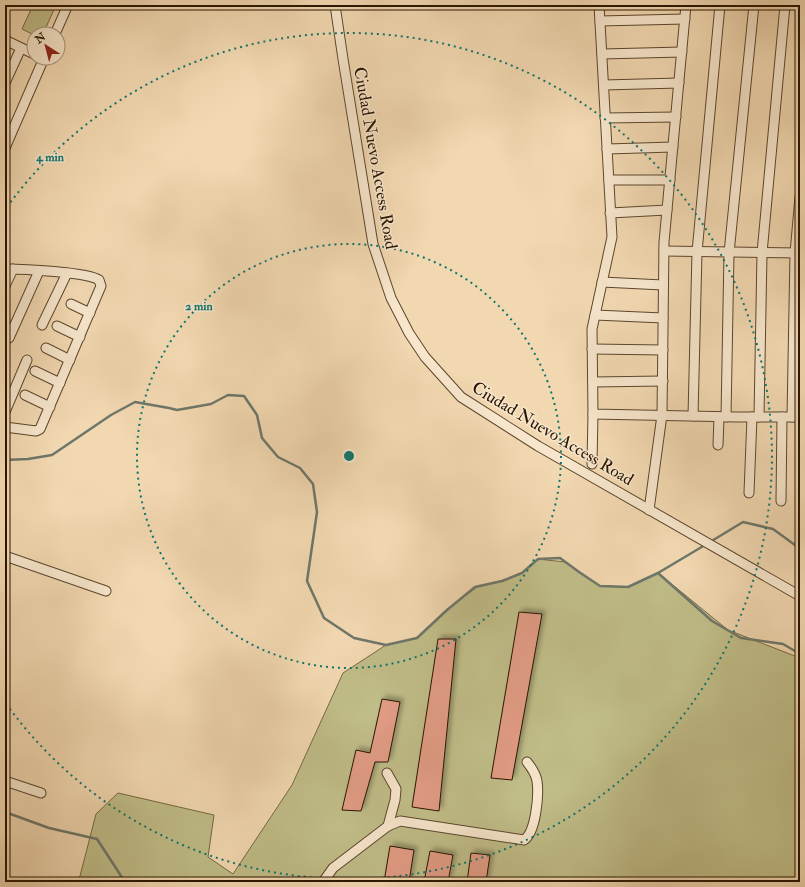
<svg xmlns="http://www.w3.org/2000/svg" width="805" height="887" font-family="'IM FELL Double Pica',serif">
<defs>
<filter id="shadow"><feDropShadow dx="3.5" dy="-3.5" stdDeviation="2" flood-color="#0004"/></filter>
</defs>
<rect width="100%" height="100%" fill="#f2d8b1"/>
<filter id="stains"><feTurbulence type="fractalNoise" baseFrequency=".005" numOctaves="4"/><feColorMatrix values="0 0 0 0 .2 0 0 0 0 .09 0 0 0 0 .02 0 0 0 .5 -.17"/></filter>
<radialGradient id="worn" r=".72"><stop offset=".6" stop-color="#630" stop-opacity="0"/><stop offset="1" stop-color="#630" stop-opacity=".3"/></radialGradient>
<g fill="#c0bd88" stroke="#746944">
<polygon points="33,5 56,5 43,34 34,35 22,29"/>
<polygon points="538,559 565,562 600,586 628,587 658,573 728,630 800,658 800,882 77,882 80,876 96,814 118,793 214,815 208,857 233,874 292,785 343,673 386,645 417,638 446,610 477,587 503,581 522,573"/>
</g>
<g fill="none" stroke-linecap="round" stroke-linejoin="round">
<g stroke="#6e776a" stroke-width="2.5">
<polyline points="5,460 28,459 52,455 111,415 135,402 169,408 177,410 211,404 228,395 244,396 257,415 262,438 278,457 300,468 313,484 317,512 307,581 324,618 354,638 386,645 417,638 447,610 475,587 502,581 522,573 538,559 560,558 579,572 600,586 628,587 658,573 705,545"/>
<polyline points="710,542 743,522 773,529 795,545 800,544"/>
<polyline points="658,573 712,621 741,638 783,644 800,654"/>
<polyline points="5,812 49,828 97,839 125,882"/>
</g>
</g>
<g fill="#e19c85" stroke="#291500" filter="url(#shadow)">
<polygon points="519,612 542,614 512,780 491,778"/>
<polygon points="438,639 456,639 439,811 412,807"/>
<polygon points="382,699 400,702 388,762 375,762 361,811 342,810 356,750 370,753"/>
<polygon points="390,846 414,850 409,882 384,882"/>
<polygon points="430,851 453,855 448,882 424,882"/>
<polygon points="471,853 490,855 486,882 467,882"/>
</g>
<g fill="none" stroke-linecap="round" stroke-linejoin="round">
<g stroke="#5b462c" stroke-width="11">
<g id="minor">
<polyline points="335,5 343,59 373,244 391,298 409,333 425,357 461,397 538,446 800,596"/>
<polyline points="599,5 612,237 592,329 593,414 737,417 800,417"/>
<polyline points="600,21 685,19"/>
<polyline points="55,34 67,7"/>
<polyline points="5,40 34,54"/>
<polyline points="602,54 682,52"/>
<polyline points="5,83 21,48"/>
<polyline points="604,85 679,83"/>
<polyline points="605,118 676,117"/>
<polyline points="5,148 44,58"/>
<polyline points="607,149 673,147"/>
<polyline points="609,180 670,180"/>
<polyline points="610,213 667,210"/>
<polyline points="664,251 800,253"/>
<path d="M5 269C22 269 88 272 99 280L101 286 40 429 36 431 5 427"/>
<polyline points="602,282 663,285"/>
<polyline points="5,286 13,269"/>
<polyline points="71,304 90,313"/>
<polyline points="595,315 663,318"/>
<polyline points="42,325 67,273"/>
<polyline points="57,326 80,337"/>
<polyline points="9,338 39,271"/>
<polyline points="46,348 70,360"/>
<polyline points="592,349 663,350"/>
<polyline points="35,371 60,383"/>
<polyline points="593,382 663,381"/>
<polyline points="25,395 50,407"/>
<polyline points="5,412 27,360"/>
<polyline points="693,416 697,252 720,5"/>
<polyline points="726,417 729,253 754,5"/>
<polyline points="759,417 762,253 785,5"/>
<polyline points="792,417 795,253 800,197"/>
<polyline points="718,445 719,417"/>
<polyline points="592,464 593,414"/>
<polyline points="749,493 752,417"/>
<polyline points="781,501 782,417"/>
<polyline points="649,510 662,415 664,242 686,5"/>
<polyline points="5,556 106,591"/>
<polyline points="387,773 396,789 395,800 388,826"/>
<polyline points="5,781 41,793"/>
<path d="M323 882 333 868 388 826 400 821 524 840C536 832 539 795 537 781 536 774 531 767 527 762"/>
</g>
</g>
<use href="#minor" stroke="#f7e6cc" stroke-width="9"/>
</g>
<g fill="none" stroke="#0f766e" stroke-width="2" stroke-dasharray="2 4">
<circle cx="349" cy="456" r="212"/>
<path d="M7 207A423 423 0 1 1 7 705"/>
</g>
<g text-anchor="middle" stroke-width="3" stroke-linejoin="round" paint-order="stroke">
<g font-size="17" fill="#291500" stroke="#f7e6cc">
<text transform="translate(376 158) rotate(80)" y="6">Ciudad Nuevo Access Road</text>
<text transform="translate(553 433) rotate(31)" y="6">Ciudad Nuevo Access Road</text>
</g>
</g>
<circle cx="349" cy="456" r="6" fill="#0f766e" stroke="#f7e6cc" stroke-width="2"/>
<g font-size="12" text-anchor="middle" font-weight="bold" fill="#0f766e" stroke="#f7e6cc" stroke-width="3" stroke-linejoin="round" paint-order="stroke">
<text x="50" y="161">4 min</text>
<text x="199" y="310">2 min</text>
</g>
<rect width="805" height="887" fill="none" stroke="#f2d8b1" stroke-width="20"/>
<rect x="6" y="6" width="793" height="875" fill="none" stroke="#291500" stroke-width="2"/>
<rect x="10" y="10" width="785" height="867" fill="none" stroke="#291500"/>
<g transform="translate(46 46) rotate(324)"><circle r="19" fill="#f7e6cc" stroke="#a5927a"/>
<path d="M0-3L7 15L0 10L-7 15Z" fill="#8f2418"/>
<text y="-6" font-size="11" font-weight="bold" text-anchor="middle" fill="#291500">N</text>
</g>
<rect width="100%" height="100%" filter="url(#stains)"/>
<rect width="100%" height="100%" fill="url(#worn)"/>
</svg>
